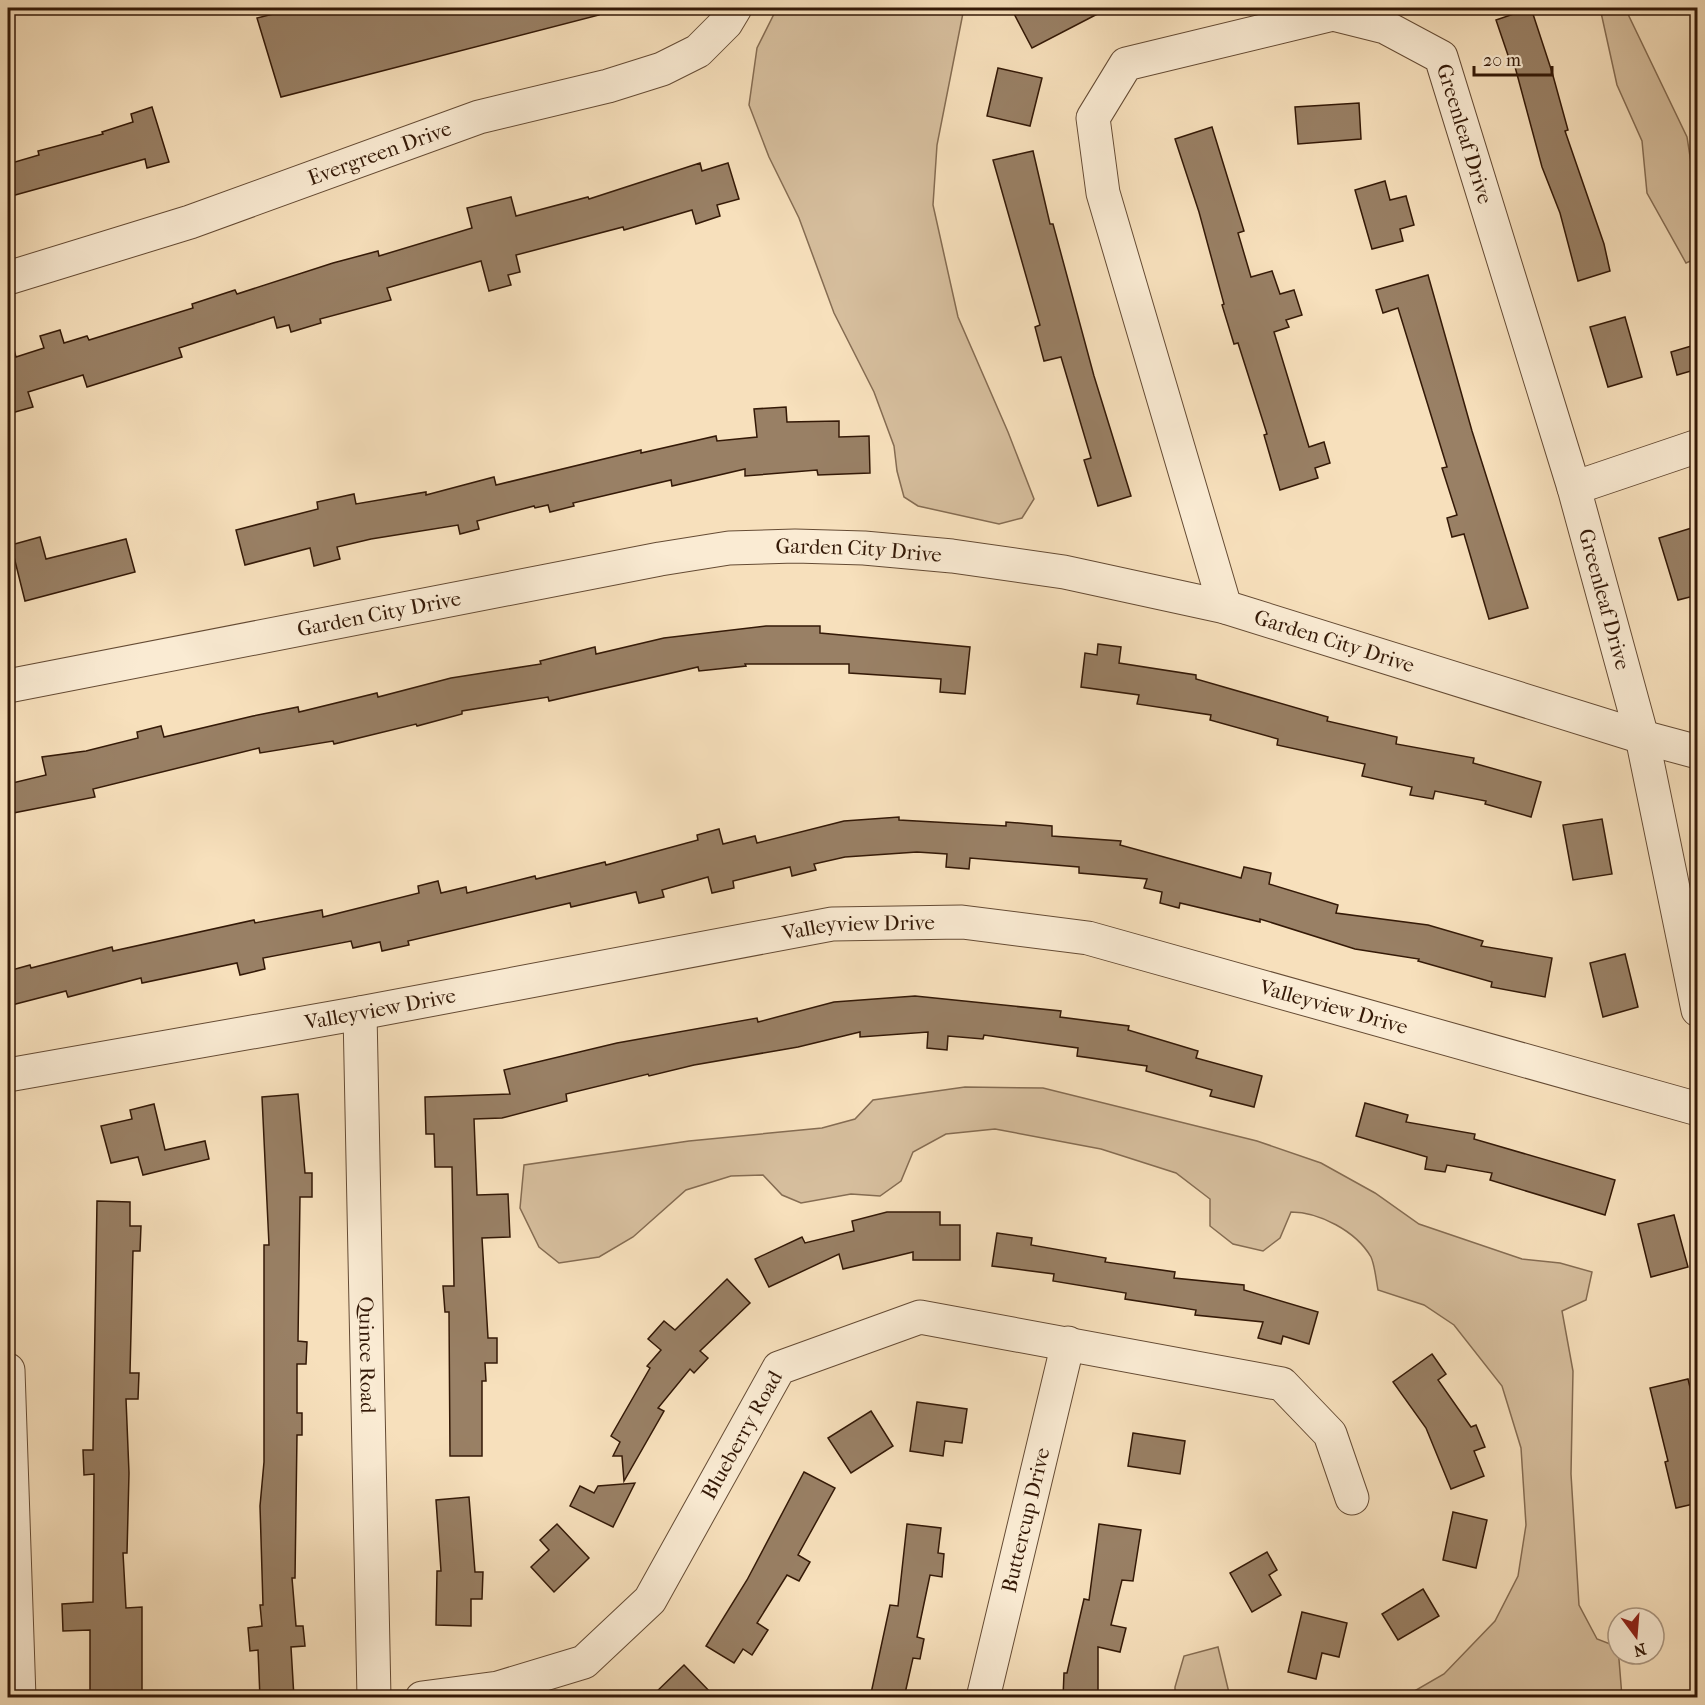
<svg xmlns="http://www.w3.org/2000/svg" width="1705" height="1705" font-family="'IM FELL French Canon',serif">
<rect width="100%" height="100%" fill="#f7e0bc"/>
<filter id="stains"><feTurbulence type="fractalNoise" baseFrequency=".00333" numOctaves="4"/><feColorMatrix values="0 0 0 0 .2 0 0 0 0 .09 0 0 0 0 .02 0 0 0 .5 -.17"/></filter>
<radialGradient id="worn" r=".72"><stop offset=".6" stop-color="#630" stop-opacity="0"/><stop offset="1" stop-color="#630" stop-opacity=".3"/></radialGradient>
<g fill="#d6be9d" stroke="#856c52" stroke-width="1.5">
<polygon points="777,8 964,8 937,145 933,205 958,317 1008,432 1034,499 1022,518 999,524 918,506 904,497 897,471 894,446 874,392 834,313 799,218 769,157 749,105 757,48"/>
<polygon points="1600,8 1625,8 1687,137 1698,208 1695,259 1686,263 1647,193 1642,141 1617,85"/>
<path d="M965 1087 1043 1088 1257 1141 1321 1163 1375 1193 1419 1224 1522 1259 1560 1263 1592 1272 1586 1300 1562 1311 1573 1371 1571 1474 1579 1605 1597 1639 1618 1647 1622 1697H1404L1444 1674 1495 1621 1518 1576 1526 1525 1521 1448 1502 1386 1454 1325 1424 1305 1378 1290C1376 1280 1375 1266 1371 1257 1356 1231 1319 1212 1291 1212L1280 1238 1263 1251 1233 1244 1210 1226V1199L1176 1173 1101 1149 995 1129 946 1134 913 1152 901 1181 880 1196 851 1194 801 1203 782 1195 763 1175 731 1176 686 1190 633 1237 599 1257 559 1263 539 1247 520 1208 524 1165 689 1141 822 1128 855 1119 873 1100Z"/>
<polygon points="1218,1647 1230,1697 1175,1697 1175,1687 1184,1656"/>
</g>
<g fill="#998065" stroke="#341907" stroke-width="1.5">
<polygon points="297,8 598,8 599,15 281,97 257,18"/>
<polygon points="1011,8 1109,8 1032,48"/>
<polygon points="1531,8 1552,72 1568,130 1565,131 1604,244 1610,271 1578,281 1560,213 1542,167 1514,63 1511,64 1496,20"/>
<polygon points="998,68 1042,78 1030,126 987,116"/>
<polygon points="1359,103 1361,139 1298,144 1295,107"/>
<polygon points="152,107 169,162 147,168 145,159 8,197 8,164 39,155 38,151 103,134 102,132 133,122 131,114"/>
<polygon points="1212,127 1244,231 1238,233 1251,277 1272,271 1280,294 1294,290 1302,315 1286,320 1289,327 1274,332 1309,447 1324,442 1330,463 1315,468 1318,478 1280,490 1264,435 1267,434 1238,343 1234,344 1222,305 1224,304 1199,212 1175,139"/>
<polygon points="1033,151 1050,224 1053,224 1094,376 1131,496 1098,506 1084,460 1091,458 1061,357 1044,361 1035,327 1040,325 993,160"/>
<polygon points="700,163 702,171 728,163 739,199 717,205 720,216 696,224 692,210 624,230 623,227 516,255 520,272 508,275 511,285 489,291 481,261 387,288 391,300 320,319 321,323 291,332 289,325 277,328 274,317 179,348 182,357 87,387 83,375 28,392 33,407 8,414 8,344 12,343 16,357 44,348 40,336 60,330 64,343 87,336 89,340 193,308 192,304 235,290 237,294 333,263 378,251 379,256 472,228 467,208 511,197 516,216 588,197 589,199"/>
<polygon points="1385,181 1390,200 1406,196 1414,225 1400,229 1403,241 1372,249 1355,190"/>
<polygon points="1428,275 1472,431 1528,608 1489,619 1464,534 1452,537 1447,518 1457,515 1442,468 1447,467 1398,308 1383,313 1376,290"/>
<polygon points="1625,317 1642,377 1608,387 1590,327"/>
<polygon points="1698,344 1698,369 1677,375 1671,352"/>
<polygon points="786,407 787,422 839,421 839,437 869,436 870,473 818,475 817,470 745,476 745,469 672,486 671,480 573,503 574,506 550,512 548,505 535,508 534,506 477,521 479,529 460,534 458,525 371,539 337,547 340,559 314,566 310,548 245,565 236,530 318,509 317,502 354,494 356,504 426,492 426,495 494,477 496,485 641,450 641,453 716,436 717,441 757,437 754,409"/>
<polygon points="1698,526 1698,595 1678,600 1659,538"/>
<polygon points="40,537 46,559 126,539 135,572 25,601 11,545"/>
<polygon points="766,626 820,626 820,633 970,647 965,694 940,692 941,679 849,673 849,664 745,664 746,666 699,671 698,667 549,701 548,697 462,711 462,714 417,726 416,724 334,744 333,741 260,753 259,748 93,789 95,797 8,814 8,784 46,775 42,757 86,751 138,738 137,732 161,726 164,737 253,716 298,707 299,712 377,693 378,697 451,678 541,664 540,661 595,647 596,654 664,638"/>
<polygon points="1098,644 1121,647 1119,663 1196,675 1196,679 1328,717 1327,721 1397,737 1396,744 1474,758 1473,763 1541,782 1531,817 1485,804 1486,801 1435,791 1433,799 1410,795 1412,787 1362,776 1365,764 1277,745 1278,739 1210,720 1211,715 1137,704 1139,695 1081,687 1085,653 1097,655"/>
<polygon points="899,817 899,820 1006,826 1006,822 1052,826 1052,836 1121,841 1120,845 1241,878 1244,867 1271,873 1269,884 1338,905 1336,913 1428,925 1483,941 1481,946 1552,958 1545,997 1491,987 1492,982 1418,961 1419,959 1355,949 1260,919 1260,922 1180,903 1179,908 1160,903 1162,892 1144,888 1147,879 1079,873 1079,867 970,858 969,869 946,867 947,854 917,852 845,857 814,864 816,870 792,876 790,867 733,881 734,888 712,893 708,877 662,890 664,897 639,903 636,892 571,907 570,903 408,941 409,945 382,951 380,942 353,948 351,941 263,958 265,969 240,975 237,963 142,983 141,978 68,997 66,991 8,1006 8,971 30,965 31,968 112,947 113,951 254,920 255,923 322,910 323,917 419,893 418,886 438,881 441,893 466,887 467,893 535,876 536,879 605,862 606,865 698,840 697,835 719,829 723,844 755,836 757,843 844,821"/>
<polygon points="1602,819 1612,874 1573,880 1563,825"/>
<polygon points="1625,954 1638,1007 1603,1017 1590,963"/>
<polygon points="915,996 1061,1011 1060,1017 1129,1026 1128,1030 1198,1051 1196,1058 1262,1076 1254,1107 1210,1096 1212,1090 1146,1071 1147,1066 1077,1056 1078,1048 984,1035 983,1039 948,1036 947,1050 927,1048 928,1032 860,1037 860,1032 798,1047 694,1065 649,1076 648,1074 566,1094 567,1101 502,1118 474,1119 477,1195 508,1194 510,1237 482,1238 488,1338 497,1338 497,1363 485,1363 486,1381 482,1381 482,1456 450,1456 449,1312 445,1312 443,1286 454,1286 452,1167 435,1167 434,1134 426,1134 425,1097 510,1094 504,1070 617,1043 757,1018 758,1022 834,1002"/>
<polygon points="298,1094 305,1173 312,1173 312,1197 300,1197 298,1341 307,1342 306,1364 297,1364 297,1413 302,1413 302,1435 297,1435 295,1578 292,1578 296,1626 303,1626 305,1646 291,1647 294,1698 260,1698 258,1650 250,1651 248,1628 262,1626 260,1605 263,1605 260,1506 264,1462 264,1245 269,1245 262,1097"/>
<polygon points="1365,1103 1408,1115 1406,1122 1475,1134 1474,1139 1615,1180 1605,1215 1490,1180 1492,1173 1447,1165 1445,1172 1425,1169 1427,1157 1356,1136"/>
<polygon points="154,1104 165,1150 205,1141 209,1159 143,1175 138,1157 111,1163 101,1126 132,1119 130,1110"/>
<polygon points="97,1201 130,1202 130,1226 141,1226 140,1251 133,1251 130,1373 139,1373 138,1399 126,1399 129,1473 127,1553 123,1553 126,1608 142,1607 142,1698 90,1698 90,1630 63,1631 62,1604 93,1602 94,1474 84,1475 83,1450 93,1450"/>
<polygon points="887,1212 940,1212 940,1225 960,1225 960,1260 913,1260 913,1252 843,1269 839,1254 769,1287 755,1259 802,1237 805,1243 854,1231 852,1221"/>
<polygon points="1674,1215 1688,1267 1651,1277 1638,1224"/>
<polygon points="997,1233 1032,1238 1031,1245 1106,1258 1105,1262 1175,1272 1174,1278 1244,1285 1244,1290 1318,1312 1309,1344 1283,1336 1281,1344 1258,1338 1263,1322 1195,1315 1196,1310 1125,1299 1126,1293 1053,1281 1054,1274 992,1266"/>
<polygon points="727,1279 750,1303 700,1351 708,1358 694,1373 690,1369 658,1408 664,1411 624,1481 622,1456 613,1456 620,1442 611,1436 650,1368 647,1366 661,1350 648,1339 664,1321 675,1330"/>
<polygon points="1432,1354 1446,1374 1438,1380 1471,1427 1476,1425 1485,1447 1474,1451 1484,1476 1451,1489 1426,1428 1393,1382"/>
<polygon points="1688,1379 1698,1420 1698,1503 1676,1508 1665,1462 1668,1461 1650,1388"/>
<polygon points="917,1402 967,1409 962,1443 945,1441 943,1456 910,1451"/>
<polygon points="871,1411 893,1446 851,1473 828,1438"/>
<polygon points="1133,1433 1185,1441 1180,1474 1128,1466"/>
<polygon points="804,1472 835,1488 798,1555 810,1562 799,1581 787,1575 757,1623 768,1630 752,1655 743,1649 734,1663 706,1646 747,1580"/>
<polygon points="635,1483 613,1527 570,1506 580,1486 594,1493 598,1486"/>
<polygon points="469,1497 475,1572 483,1572 482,1599 471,1599 471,1626 436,1625 437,1571 441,1571 436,1500"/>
<polygon points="1453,1512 1487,1520 1476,1568 1443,1560"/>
<polygon points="557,1524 589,1558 554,1592 531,1567 549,1550 540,1540"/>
<polygon points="907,1524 941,1528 938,1553 944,1554 942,1577 930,1575 917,1637 924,1639 920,1659 913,1658 904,1698 870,1698 890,1605 898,1606"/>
<polygon points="1099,1524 1141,1530 1133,1581 1122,1580 1111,1625 1126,1628 1120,1652 1098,1647 1098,1698 1063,1698 1064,1673 1067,1673 1084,1599 1089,1600"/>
<polygon points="1267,1552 1277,1570 1269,1575 1281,1595 1252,1612 1230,1573"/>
<polygon points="1423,1589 1439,1616 1398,1640 1382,1614"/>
<polygon points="1302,1612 1347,1623 1339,1657 1322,1653 1316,1679 1288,1672"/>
<polygon points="684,1665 716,1698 650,1698"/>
</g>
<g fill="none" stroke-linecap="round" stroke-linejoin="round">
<g stroke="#654b34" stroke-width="35">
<g id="minor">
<path id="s1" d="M8 278 190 222 479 117 608 86 662 69 698 51 726 23 735 8"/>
<polyline points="1574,488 1698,446"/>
<path id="s2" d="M1225 607 1103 193 1093 118 1126 64 1333 14 1385 27 1441 57 1574 488 1642 737 1698 1010"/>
<path id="s3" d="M8 686 660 559 729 548 795 546 864 548 952 556 1064 572 1225 607 1642 737 1698 752"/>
<path id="s4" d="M360 1013 374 1698"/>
<path id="s5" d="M8 1075 360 1013 832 924 962 922 1088 938 1698 1109"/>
<polyline points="8,1370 19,1698"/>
<path id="s6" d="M422 1698 498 1688 584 1662 650 1600 779 1368 920 1317 1282 1384 1330 1434 1352 1498"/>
<path id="s7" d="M983 1698 1068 1343"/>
</g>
</g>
<use href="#minor" stroke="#faebd3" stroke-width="33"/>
</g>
<g text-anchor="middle" stroke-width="5" stroke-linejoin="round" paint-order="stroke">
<g font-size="21" fill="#341907" stroke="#faebd3">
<text dy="7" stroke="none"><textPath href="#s2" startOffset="981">Greenleaf Drive</textPath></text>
<text dy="7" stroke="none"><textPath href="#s1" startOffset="392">Evergreen Drive</textPath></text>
<text dy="7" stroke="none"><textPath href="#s3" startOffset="864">Garden City Drive</textPath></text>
<text dy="7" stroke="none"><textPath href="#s2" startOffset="1467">Greenleaf Drive</textPath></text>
<text dy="7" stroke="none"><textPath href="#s3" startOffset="378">Garden City Drive</textPath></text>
<text dy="7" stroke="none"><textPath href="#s3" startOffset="1350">Garden City Drive</textPath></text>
<text dy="7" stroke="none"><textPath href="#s5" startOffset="864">Valleyview Drive</textPath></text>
<text dy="7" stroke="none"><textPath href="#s5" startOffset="1350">Valleyview Drive</textPath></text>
<text dy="7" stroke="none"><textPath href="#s5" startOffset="378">Valleyview Drive</textPath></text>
<text dy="7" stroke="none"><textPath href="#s4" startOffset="342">Quince Road</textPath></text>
<text dy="7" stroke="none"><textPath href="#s6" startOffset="446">Blueberry Road</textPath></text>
<text dy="7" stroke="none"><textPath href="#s7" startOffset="183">Buttercup Drive</textPath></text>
</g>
</g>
<rect width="1705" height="1705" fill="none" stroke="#f7e0bc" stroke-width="30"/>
<rect x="9" y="9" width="1687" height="1687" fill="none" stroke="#341907" stroke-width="3"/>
<rect x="15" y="15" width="1675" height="1675" fill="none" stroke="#341907" stroke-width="1.5"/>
<g transform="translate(1636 1636) rotate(164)"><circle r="28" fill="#faebd3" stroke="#ab9781" stroke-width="1.5"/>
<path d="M0-4.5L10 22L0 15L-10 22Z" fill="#8f2418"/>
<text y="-9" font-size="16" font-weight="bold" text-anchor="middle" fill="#341907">N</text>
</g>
<path d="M1474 66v9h78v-9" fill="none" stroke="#341907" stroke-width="3"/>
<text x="1483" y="66" font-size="18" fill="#341907" stroke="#faebd3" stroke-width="4.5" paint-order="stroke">20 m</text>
<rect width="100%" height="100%" filter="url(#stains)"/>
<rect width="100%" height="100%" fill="url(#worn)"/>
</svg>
